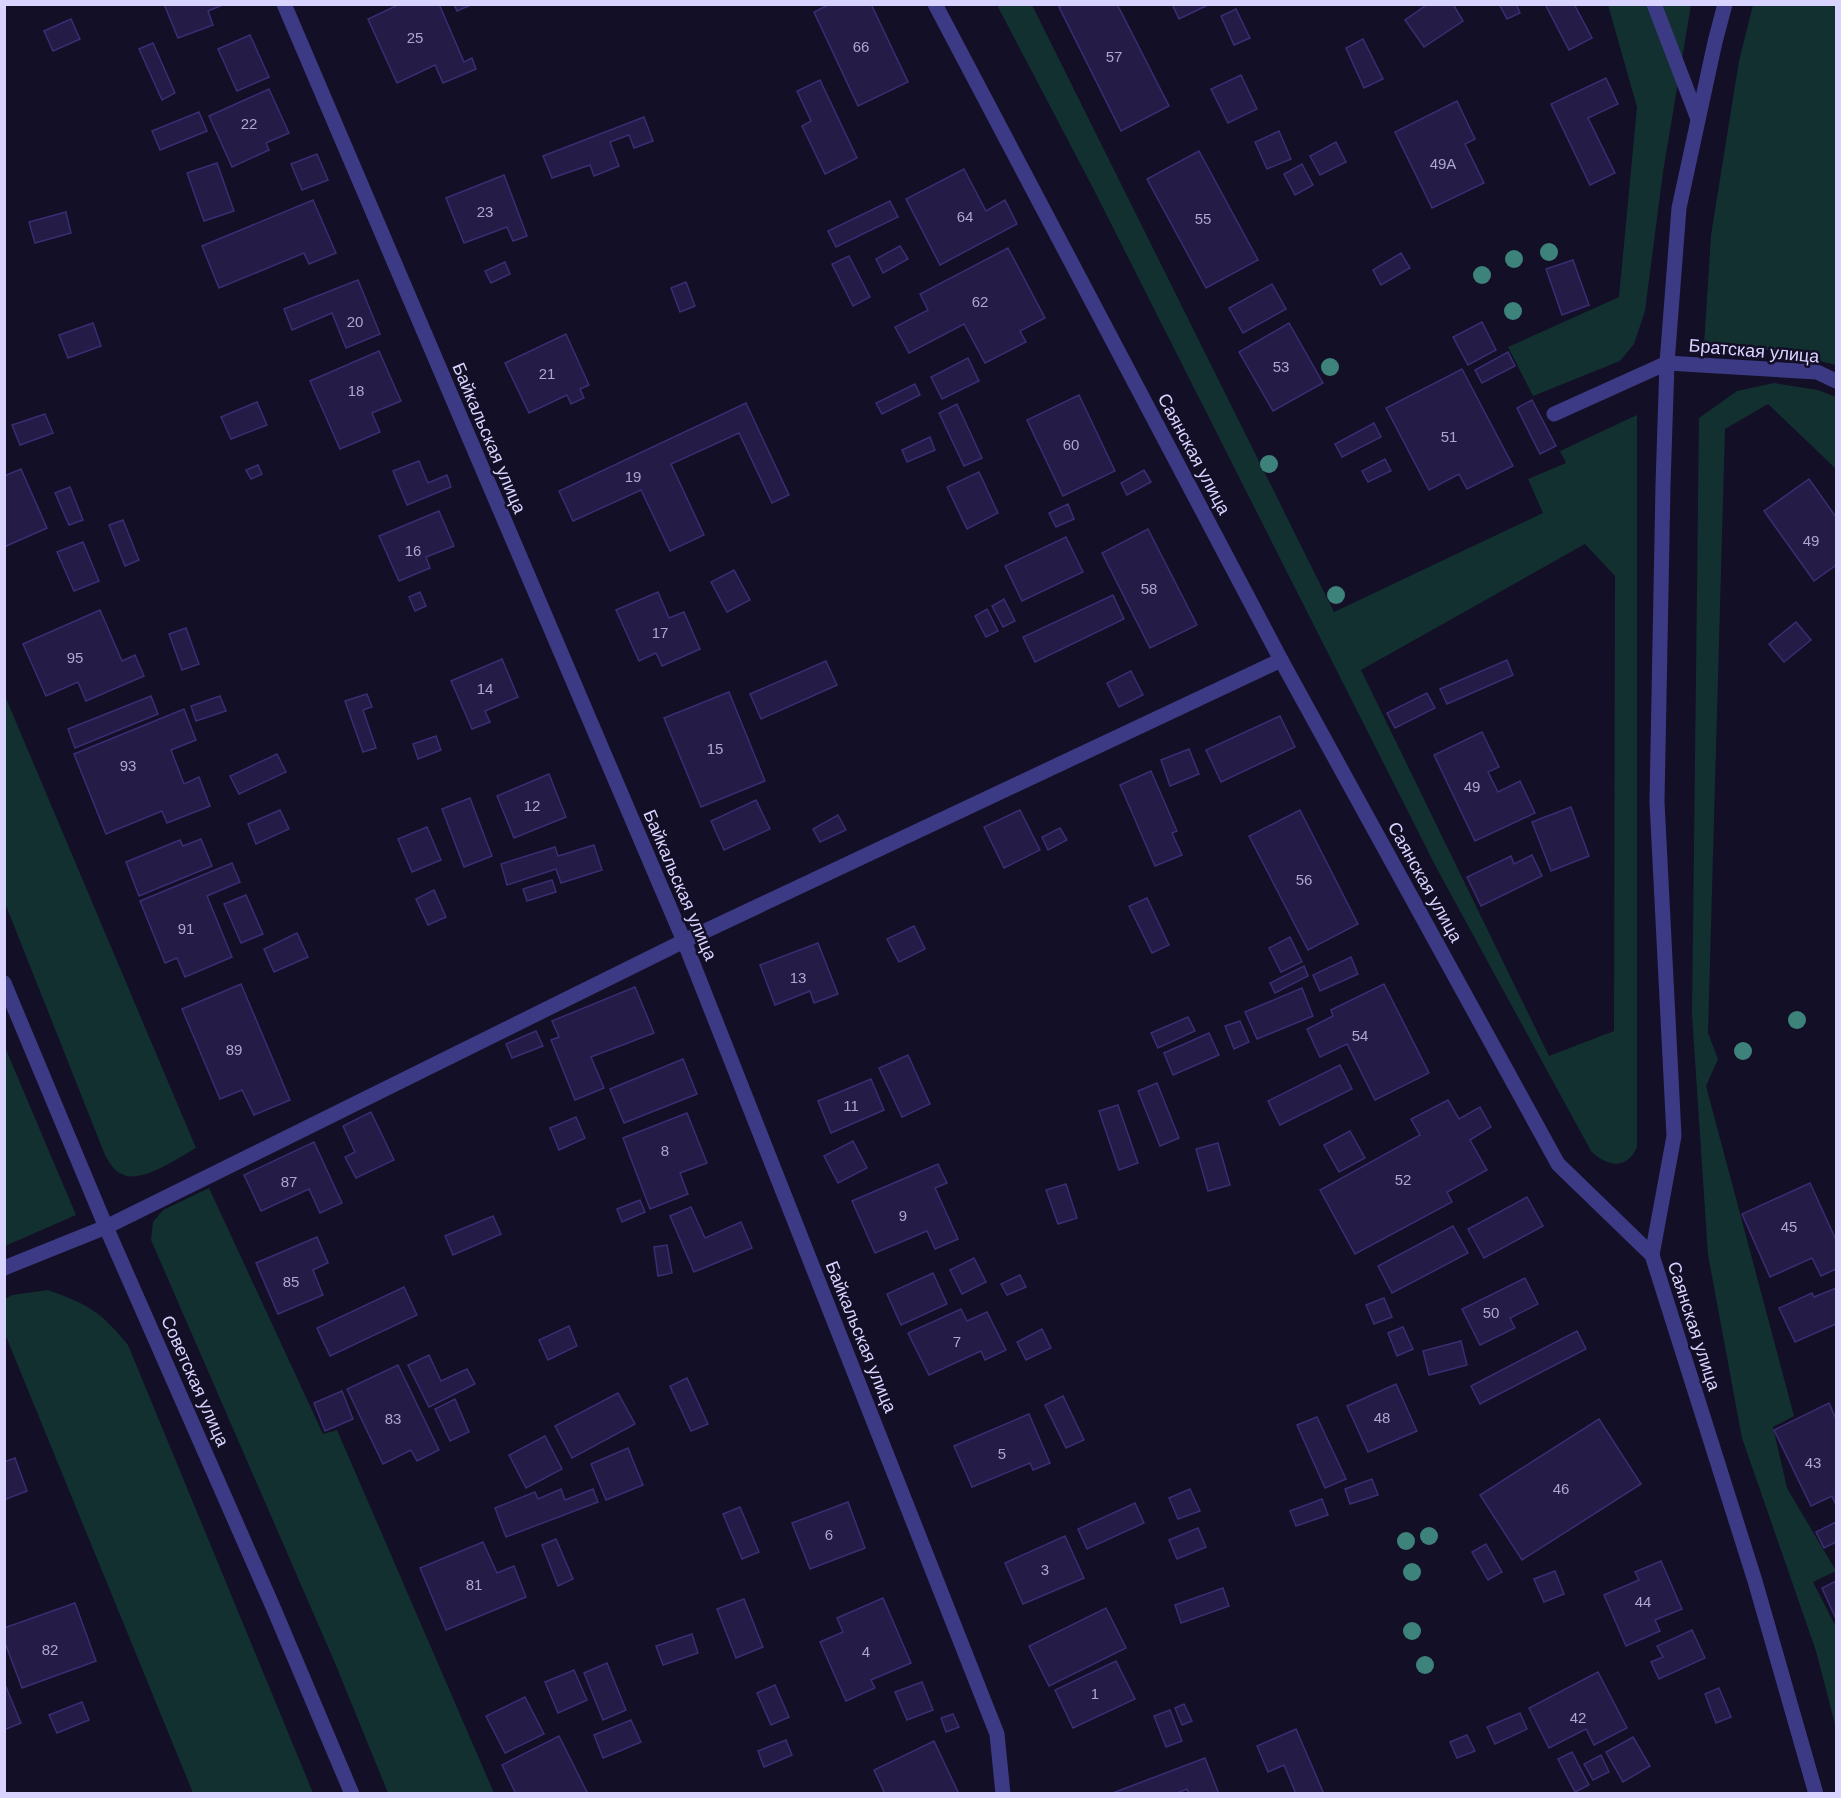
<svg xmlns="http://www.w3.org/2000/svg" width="1841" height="1798" font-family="Arial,sans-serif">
<rect width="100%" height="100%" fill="#130f26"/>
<g fill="#12302f" fill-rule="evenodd">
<path d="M997 5H1032L1334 612 1543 513 1528 479 1566 463 1560 451 1637 415V1147C1627 1170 1607 1167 1591 1151L1436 867 1094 190ZM1585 544 1615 576 1614 1031 1549 1056 1361 670Z"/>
<polygon points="1608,5 1691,5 1663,172 1645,311 1634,344 1620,361 1533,396 1508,347 1619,297 1637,107"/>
<polygon points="1753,5 1836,5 1836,365 1777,351 1704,345 1711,235 1739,61"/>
<polygon points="1774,383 1818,390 1836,397 1836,469 1768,404 1725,429 1708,1033 1718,1059 1706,1086 1794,1416 1773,1427 1787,1488 1836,1571 1813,1582 1836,1627 1836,1728 1816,1651 1742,1438 1708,1255 1692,1015 1699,418 1737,391"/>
<path d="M5 696 196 1148C180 1157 142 1183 124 1175 114 1172 110 1163 105 1155L5 903Z"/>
<polygon points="4,1045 76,1215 5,1246 4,1246"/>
<polygon points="209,1188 323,1434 337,1430 494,1793 388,1793 335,1663 151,1240 153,1222 163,1210"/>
<path d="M48 1290C89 1305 100 1311 128 1345L313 1793H193L5 1334V1299L12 1295Z"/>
</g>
<g fill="#241b47" stroke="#3b2d73" stroke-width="1.5">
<polygon points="164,4 225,4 208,11 213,25 178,38"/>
<polygon points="400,4 439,4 464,62 472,58 476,69 443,83 435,65 397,83 368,19"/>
<polygon points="454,4 473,4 457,11"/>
<polygon points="830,4 871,4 908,82 858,106 814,12"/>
<polygon points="1065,4 1117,4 1169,106 1121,131 1059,7"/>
<polygon points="1172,4 1210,4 1179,19"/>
<polygon points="1428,4 1453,4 1463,21 1424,47 1405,20"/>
<polygon points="1499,4 1516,4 1520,13 1507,19"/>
<polygon points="1545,4 1574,4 1592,38 1569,50"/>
<polygon points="1236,9 1250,38 1234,45 1221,16"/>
<polygon points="71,19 80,39 53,51 44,31"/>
<polygon points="250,35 269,77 237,91 218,49"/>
<polygon points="1363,39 1383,79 1364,88 1346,48"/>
<polygon points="153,43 175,93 162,100 139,49"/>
<polygon points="1241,75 1257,109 1228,123 1211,89"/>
<polygon points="1606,78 1618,104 1588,118 1615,173 1590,185 1551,104"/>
<polygon points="820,80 857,158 825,174 802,126 811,121 797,91"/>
<polygon points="269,89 289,133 266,143 269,150 232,167 209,116"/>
<polygon points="1457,101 1475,139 1465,144 1484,183 1432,208 1395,132"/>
<polygon points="199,112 207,131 160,150 152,131"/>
<polygon points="644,117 653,141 634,148 629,135 610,142 619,166 594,176 590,165 552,178 543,156"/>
<polygon points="1279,131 1291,159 1267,169 1255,142"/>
<polygon points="1336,142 1346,162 1320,175 1310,156"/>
<polygon points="1199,151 1258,260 1206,288 1147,179"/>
<polygon points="317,154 328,180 302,190 291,164"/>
<polygon points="217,163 234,211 204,221 187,173"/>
<polygon points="1302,164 1313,185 1295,195 1284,174"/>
<polygon points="964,169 986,211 1005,200 1017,224 940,265 906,199"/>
<polygon points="504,175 527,236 513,241 507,227 464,243 446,198"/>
<polygon points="313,200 336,253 309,264 304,253 219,288 202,246"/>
<polygon points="890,201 898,217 836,247 828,231"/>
<polygon points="66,212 71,233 35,243 29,222"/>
<polygon points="900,246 908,259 883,273 876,259"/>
<polygon points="1008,248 1045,318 1020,331 1026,342 985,363 964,324 909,353 895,327 928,310 920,294"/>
<polygon points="1401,253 1410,268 1381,285 1373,270"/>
<polygon points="849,256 870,297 853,306 832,264"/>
<polygon points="1573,260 1589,305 1562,315 1546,269"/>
<polygon points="505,262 510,274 491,283 485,271"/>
<polygon points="358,280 380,334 346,348 332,313 292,330 284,309"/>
<polygon points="686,282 695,306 680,312 671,288"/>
<polygon points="1272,284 1286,309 1243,333 1229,308"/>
<polygon points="1482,322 1496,350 1468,365 1453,337"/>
<polygon points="93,323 101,346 68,358 59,335"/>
<polygon points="1289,323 1323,383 1273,411 1239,352"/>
<polygon points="566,334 589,385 580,389 584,398 571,404 567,395 529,413 505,363"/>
<polygon points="379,351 401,401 372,413 380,432 340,449 310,381"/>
<polygon points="1508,352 1515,366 1482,383 1475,370"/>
<polygon points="968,358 979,381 942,399 931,377"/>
<polygon points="1462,369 1513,466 1467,489 1459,474 1429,490 1386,408"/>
<polygon points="915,384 920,395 882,414 876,403"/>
<polygon points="1079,395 1115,471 1063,496 1027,420"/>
<polygon points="1532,400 1556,446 1540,454 1517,408"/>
<polygon points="257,402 267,425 231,439 221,417"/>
<polygon points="746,403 789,495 772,503 739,433 671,464 704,535 670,551 641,490 573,521 559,491"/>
<polygon points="957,404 982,458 964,466 939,413"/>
<polygon points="45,414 53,433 20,445 12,425"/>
<polygon points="1374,423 1381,437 1342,457 1335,444"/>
<polygon points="930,437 935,450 907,462 902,450"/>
<polygon points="1385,459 1391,471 1368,482 1362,471"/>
<polygon points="419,461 428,483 447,475 451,487 407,505 393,471"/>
<polygon points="258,465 262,474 251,479 246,470"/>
<polygon points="21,469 47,528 4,547 4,476"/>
<polygon points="1144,470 1151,482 1127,495 1121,483"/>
<polygon points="979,472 998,513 967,529 947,487"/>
<polygon points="1809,479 1836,517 1836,565 1814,581 1764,511"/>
<polygon points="70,487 83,520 69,525 55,493"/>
<polygon points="1068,504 1074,519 1056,527 1049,513"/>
<polygon points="439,511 454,546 426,557 430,568 399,581 379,536"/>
<polygon points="123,520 139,560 125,566 109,525"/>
<polygon points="1148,529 1197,625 1150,648 1102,553"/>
<polygon points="1066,537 1083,572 1022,601 1005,566"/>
<polygon points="83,542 99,581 74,591 57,552"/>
<polygon points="734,570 750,600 727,612 711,582"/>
<polygon points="420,592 426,606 415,611 409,597"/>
<polygon points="658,592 669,618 684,612 700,649 662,666 656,653 639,661 616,610"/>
<polygon points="1113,595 1124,619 1035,662 1023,637"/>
<polygon points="1004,599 1015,621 1003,627 992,606"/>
<polygon points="987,609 998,631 986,637 975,616"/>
<polygon points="100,610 122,661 135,655 144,676 86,701 78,682 46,696 23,644"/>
<polygon points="1796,622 1811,640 1784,662 1769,644"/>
<polygon points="186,628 199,664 182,670 169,634"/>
<polygon points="502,659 518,697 485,711 490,722 472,729 451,681"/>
<polygon points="1507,660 1513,675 1447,704 1440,689"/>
<polygon points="826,661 837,685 761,719 750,694"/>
<polygon points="1131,671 1143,695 1119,707 1107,683"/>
<polygon points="729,692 765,781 701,807 664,718"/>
<polygon points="1427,693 1435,708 1395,728 1387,713"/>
<polygon points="367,694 372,707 363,710 376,748 363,752 345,701"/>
<polygon points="151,696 158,714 75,748 68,729"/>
<polygon points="220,696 226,711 196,721 191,706"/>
<polygon points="184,709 196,740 171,750 184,784 199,777 210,806 167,823 162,811 106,834 74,754"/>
<polygon points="1280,716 1295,747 1221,782 1206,750"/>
<polygon points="1482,732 1499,767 1488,772 1498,792 1520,781 1535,813 1475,841 1434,755"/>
<polygon points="436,736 441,750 418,759 413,744"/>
<polygon points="1189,749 1199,774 1170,786 1161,760"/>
<polygon points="277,754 286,772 239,794 230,776"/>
<polygon points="1151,771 1177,831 1172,833 1182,855 1155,866 1120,785"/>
<polygon points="549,774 566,817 514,838 497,796"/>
<polygon points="470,798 492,856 464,867 442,809"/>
<polygon points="756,800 770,829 724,850 711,821"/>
<polygon points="1571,807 1589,856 1551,871 1532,822"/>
<polygon points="280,810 289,829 256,844 248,824"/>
<polygon points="1020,810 1040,850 1004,868 984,827"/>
<polygon points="1300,810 1358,924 1308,950 1249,836"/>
<polygon points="838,815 846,830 820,842 813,829"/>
<polygon points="427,827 441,860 412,872 398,839"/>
<polygon points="1060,828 1067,840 1048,850 1042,837"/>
<polygon points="201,839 212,866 139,896 126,862 180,840 183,846"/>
<polygon points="594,845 602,870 561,883 556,869 507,885 501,864 555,847 558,856"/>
<polygon points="1532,855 1542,876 1481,906 1467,877 1511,856 1514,864"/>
<polygon points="232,863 240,882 207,896 232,957 185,977 177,958 165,963 140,901"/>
<polygon points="552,880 556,892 527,901 523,889"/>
<polygon points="434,890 446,917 428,925 416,899"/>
<polygon points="246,895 263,934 241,943 224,904"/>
<polygon points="1147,898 1169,945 1152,953 1129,906"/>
<polygon points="914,926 925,949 899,962 887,939"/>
<polygon points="297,933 308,957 274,972 264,949"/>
<polygon points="1290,937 1302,962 1281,972 1269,948"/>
<polygon points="818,943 838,994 814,1003 810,991 775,1005 760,965"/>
<polygon points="1351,957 1358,974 1320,991 1313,975"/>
<polygon points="1304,966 1308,976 1275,993 1270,983"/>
<polygon points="241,984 290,1100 254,1115 242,1090 220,1099 182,1009"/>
<polygon points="1384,984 1429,1073 1375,1100 1347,1044 1320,1057 1307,1029 1333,1016 1331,1010"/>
<polygon points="635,987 654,1033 591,1057 604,1088 575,1100 551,1040 559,1037 552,1021"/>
<polygon points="1302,988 1313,1016 1257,1039 1245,1012"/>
<polygon points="1188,1017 1195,1031 1158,1048 1151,1033"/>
<polygon points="1240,1021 1249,1042 1234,1049 1225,1026"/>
<polygon points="536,1031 543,1046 512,1058 506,1044"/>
<polygon points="1209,1033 1219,1055 1173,1075 1164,1053"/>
<polygon points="908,1055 930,1104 902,1117 879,1068"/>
<polygon points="683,1059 697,1094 624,1123 610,1089"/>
<polygon points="1340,1065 1352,1089 1280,1125 1268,1101"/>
<polygon points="871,1079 884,1110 831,1133 818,1101"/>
<polygon points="1157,1083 1179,1138 1160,1146 1138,1091"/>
<polygon points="1448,1100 1459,1119 1480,1107 1491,1127 1470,1140 1487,1170 1447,1192 1452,1202 1355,1254 1320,1190 1420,1135 1411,1119"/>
<polygon points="1118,1105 1138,1163 1119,1170 1099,1111"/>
<polygon points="371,1112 394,1160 356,1178 345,1157 355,1152 343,1126"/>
<polygon points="687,1113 707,1163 680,1173 688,1194 650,1209 623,1138"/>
<polygon points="576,1117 585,1138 559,1150 550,1128"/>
<polygon points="1350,1131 1365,1158 1339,1172 1324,1145"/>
<polygon points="853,1141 867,1168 838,1183 824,1156"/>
<polygon points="314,1142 342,1203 320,1213 309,1189 261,1211 244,1175"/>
<polygon points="1218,1143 1230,1185 1208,1191 1196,1149"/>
<polygon points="938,1164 947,1183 935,1188 958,1239 935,1249 927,1231 875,1253 852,1201"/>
<polygon points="1810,1183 1836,1240 1836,1269 1821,1276 1812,1258 1770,1277 1742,1214"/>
<polygon points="1066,1184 1077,1218 1058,1224 1046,1190"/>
<polygon points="1527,1197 1543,1226 1484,1258 1468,1229"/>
<polygon points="640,1200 645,1212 622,1222 617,1209"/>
<polygon points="691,1207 705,1238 741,1222 752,1248 694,1272 670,1216"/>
<polygon points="493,1216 501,1234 453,1255 445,1236"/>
<polygon points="1453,1226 1468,1253 1392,1293 1378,1266"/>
<polygon points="317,1237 328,1263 313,1270 323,1295 278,1314 256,1263"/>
<polygon points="667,1245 672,1273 658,1276 654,1247"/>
<polygon points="974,1258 986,1282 962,1294 950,1270"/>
<polygon points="933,1273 947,1304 901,1325 887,1294"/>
<polygon points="1020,1275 1026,1287 1007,1295 1001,1284"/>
<polygon points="1525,1278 1538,1304 1510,1318 1515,1328 1480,1345 1462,1309"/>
<polygon points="404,1287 417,1315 330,1356 317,1328"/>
<polygon points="1836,1288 1836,1324 1795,1342 1779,1308 1812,1293 1814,1297"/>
<polygon points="1384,1298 1392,1317 1374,1324 1366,1305"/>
<polygon points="961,1309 967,1321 987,1312 1006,1350 985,1360 981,1351 929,1375 908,1333"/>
<polygon points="569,1326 577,1346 548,1360 539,1340"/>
<polygon points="1403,1327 1413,1349 1397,1356 1388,1333"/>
<polygon points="1042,1329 1051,1348 1026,1360 1017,1342"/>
<polygon points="1577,1331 1586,1349 1480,1404 1471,1386"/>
<polygon points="1461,1341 1467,1365 1429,1375 1423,1351"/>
<polygon points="429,1355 441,1381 467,1369 475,1384 429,1407 408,1365"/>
<polygon points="398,1365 439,1450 417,1461 411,1450 383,1464 347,1389"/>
<polygon points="687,1378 708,1424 691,1431 670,1386"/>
<polygon points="1396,1384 1417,1431 1368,1452 1347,1406"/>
<polygon points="342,1391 353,1419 325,1431 314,1403"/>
<polygon points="618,1393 635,1424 572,1458 555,1426"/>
<polygon points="1063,1396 1084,1440 1066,1448 1045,1405"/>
<polygon points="455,1399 469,1432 450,1441 435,1409"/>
<polygon points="1829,1403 1836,1419 1836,1505 1832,1496 1811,1506 1774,1430"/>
<polygon points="1029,1414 1050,1463 1033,1470 1030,1463 972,1487 954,1446"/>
<polygon points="1317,1417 1346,1479 1325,1488 1297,1425"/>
<polygon points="1599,1419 1641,1484 1522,1560 1480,1495"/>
<polygon points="545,1436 562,1469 526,1488 509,1455"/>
<polygon points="628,1448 643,1485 606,1500 591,1464"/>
<polygon points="15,1458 27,1491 4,1500 4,1462"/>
<polygon points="1372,1479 1378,1495 1350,1504 1345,1489"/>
<polygon points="561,1489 565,1500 593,1489 598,1502 506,1537 495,1508 535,1492 538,1499"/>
<polygon points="1190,1489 1200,1511 1178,1519 1169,1498"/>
<polygon points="1322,1499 1328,1515 1296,1526 1290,1511"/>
<polygon points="848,1502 865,1548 810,1569 792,1523"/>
<polygon points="1135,1503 1144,1523 1087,1549 1078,1529"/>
<polygon points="740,1507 759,1552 742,1559 723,1514"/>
<polygon points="1836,1522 1836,1542 1824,1548 1816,1532"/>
<polygon points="1198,1528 1206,1547 1177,1559 1169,1540"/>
<polygon points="1065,1536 1084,1578 1023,1604 1005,1563"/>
<polygon points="556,1539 573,1579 558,1586 542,1545"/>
<polygon points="483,1542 497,1573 514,1566 526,1597 446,1630 420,1568"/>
<polygon points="1486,1544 1502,1572 1488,1580 1472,1552"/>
<polygon points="1661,1561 1682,1609 1655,1620 1660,1631 1626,1646 1604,1595 1639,1580 1635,1572"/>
<polygon points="1555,1571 1564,1594 1544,1602 1534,1579"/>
<polygon points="1836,1581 1836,1619 1822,1588"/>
<polygon points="1223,1588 1229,1606 1181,1623 1175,1605"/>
<polygon points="883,1598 911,1663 871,1680 875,1688 846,1701 820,1642 843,1632 837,1618"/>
<polygon points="744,1599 763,1647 736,1658 717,1609"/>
<polygon points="75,1603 96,1661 22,1688 4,1640 4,1628"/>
<polygon points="1106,1608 1126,1648 1049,1686 1029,1646"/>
<polygon points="1692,1630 1705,1658 1659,1679 1651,1662 1663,1657 1657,1646"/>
<polygon points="692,1634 698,1653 663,1665 656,1646"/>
<polygon points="1116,1661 1135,1699 1073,1728 1055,1690"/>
<polygon points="607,1663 626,1710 603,1720 584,1673"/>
<polygon points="574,1670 587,1700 558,1713 545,1682"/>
<polygon points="1598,1672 1627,1728 1594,1745 1586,1729 1549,1748 1529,1708"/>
<polygon points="4,1682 21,1723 4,1730"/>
<polygon points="922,1682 933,1710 907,1720 895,1692"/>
<polygon points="775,1685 789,1717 771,1725 757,1693"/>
<polygon points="1719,1688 1731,1717 1716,1723 1705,1694"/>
<polygon points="525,1697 544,1734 505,1753 486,1716"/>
<polygon points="82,1702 89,1720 57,1733 49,1715"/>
<polygon points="1184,1704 1192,1721 1182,1725 1175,1708"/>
<polygon points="1170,1710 1182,1741 1166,1747 1154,1716"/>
<polygon points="1520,1713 1527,1729 1495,1744 1487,1727"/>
<polygon points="953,1714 959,1727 946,1732 941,1718"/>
<polygon points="631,1720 641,1742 603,1758 594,1735"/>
<polygon points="1296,1729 1324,1794 1296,1794 1284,1765 1268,1772 1257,1746"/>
<polygon points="1467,1735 1475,1751 1457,1758 1450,1742"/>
<polygon points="559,1736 588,1794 516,1794 502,1765"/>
<polygon points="1633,1737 1650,1766 1623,1782 1606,1752"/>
<polygon points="786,1740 792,1755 764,1767 758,1751"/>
<polygon points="934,1741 959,1794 885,1794 874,1770"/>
<polygon points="1572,1752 1589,1785 1575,1792 1558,1759"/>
<polygon points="1601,1755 1609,1772 1593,1780 1584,1764"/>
<polygon points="1205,1758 1219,1794 1189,1794 1187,1789 1175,1794 1110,1794"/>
</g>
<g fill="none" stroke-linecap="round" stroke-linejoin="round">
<g stroke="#3d3a85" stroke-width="15">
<polyline points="284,4 684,941 997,1734 1003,1794"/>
<polyline points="935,4 1281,660 1558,1164 1652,1255 1755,1581 1816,1794"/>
<polyline points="1654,4 1698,119"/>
<polyline points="1554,414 1667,363 1817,372 1836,381"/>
<polyline points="4,983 106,1227 273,1607 352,1794"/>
<polyline points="1652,1255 1674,1136 1657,802 1663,485 1667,363 1679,208 1715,42 1725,4"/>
<polyline points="4,1268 106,1227 684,941 1281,660"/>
</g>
</g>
<g fill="#3d827b">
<circle cx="1549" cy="252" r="9"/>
<circle cx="1514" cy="259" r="9"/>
<circle cx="1482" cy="275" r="9"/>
<circle cx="1513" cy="311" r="9"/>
<circle cx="1330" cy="367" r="9"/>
<circle cx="1269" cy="464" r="9"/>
<circle cx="1336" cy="595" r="9"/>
<circle cx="1797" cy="1020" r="9"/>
<circle cx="1743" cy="1051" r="9"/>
<circle cx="1429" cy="1536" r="9"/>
<circle cx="1406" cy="1541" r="9"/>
<circle cx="1412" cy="1572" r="9"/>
<circle cx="1412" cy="1631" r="9"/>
<circle cx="1425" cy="1665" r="9"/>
</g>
<g text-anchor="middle" stroke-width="5" stroke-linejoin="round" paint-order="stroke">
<g font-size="15" fill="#aca6d1">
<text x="415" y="43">25</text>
<text x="861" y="52">66</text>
<text x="1114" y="62">57</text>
<text x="249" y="129">22</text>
<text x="1443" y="169">49А</text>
<text x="485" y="217">23</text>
<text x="965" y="222">64</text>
<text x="1203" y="224">55</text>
<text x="980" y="307">62</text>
<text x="355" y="327">20</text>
<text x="1281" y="372">53</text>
<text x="547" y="379">21</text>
<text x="356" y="396">18</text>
<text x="1449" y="442">51</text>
<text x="1071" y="450">60</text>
<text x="633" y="482">19</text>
<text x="1811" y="546">49</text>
<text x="413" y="556">16</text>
<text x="1149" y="594">58</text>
<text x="660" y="638">17</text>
<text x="75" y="663">95</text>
<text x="485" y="694">14</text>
<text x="715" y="754">15</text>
<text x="128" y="771">93</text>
<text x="1472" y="792">49</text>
<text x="532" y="811">12</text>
<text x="1304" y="885">56</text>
<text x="186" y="934">91</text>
<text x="798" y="983">13</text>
<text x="1360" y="1041">54</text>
<text x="234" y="1055">89</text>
<text x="851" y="1111">11</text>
<text x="665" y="1156">8</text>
<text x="1403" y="1185">52</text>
<text x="289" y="1187">87</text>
<text x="903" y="1221">9</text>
<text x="1789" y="1232">45</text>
<text x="291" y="1287">85</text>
<text x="1491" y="1318">50</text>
<text x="957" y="1347">7</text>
<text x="1382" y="1423">48</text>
<text x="393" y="1424">83</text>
<text x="1002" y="1459">5</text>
<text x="1813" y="1468">43</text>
<text x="1561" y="1494">46</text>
<text x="829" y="1540">6</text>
<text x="1045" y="1575">3</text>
<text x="474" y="1590">81</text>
<text x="1643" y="1607">44</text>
<text x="50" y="1655">82</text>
<text x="866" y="1657">4</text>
<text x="1095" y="1699">1</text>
<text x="1578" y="1723">42</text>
</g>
<g font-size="18" fill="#d9d4ff" stroke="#130f26">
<text transform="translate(1754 351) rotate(5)" y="6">Братская улица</text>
<text transform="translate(489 438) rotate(67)" y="6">Байкальская улица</text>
<text transform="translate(1194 454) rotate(62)" y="6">Саянская улица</text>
<text transform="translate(1425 882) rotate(61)" y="6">Саянская улица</text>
<text transform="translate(680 885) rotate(67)" y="6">Байкальская улица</text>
<text transform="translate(1694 1326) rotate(72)" y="6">Саянская улица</text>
<text transform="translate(861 1337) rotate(68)" y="6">Байкальская улица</text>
<text transform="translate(195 1381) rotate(66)" y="6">Советская улица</text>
</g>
</g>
<rect width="1841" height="1798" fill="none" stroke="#d9d4ff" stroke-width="12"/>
</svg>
